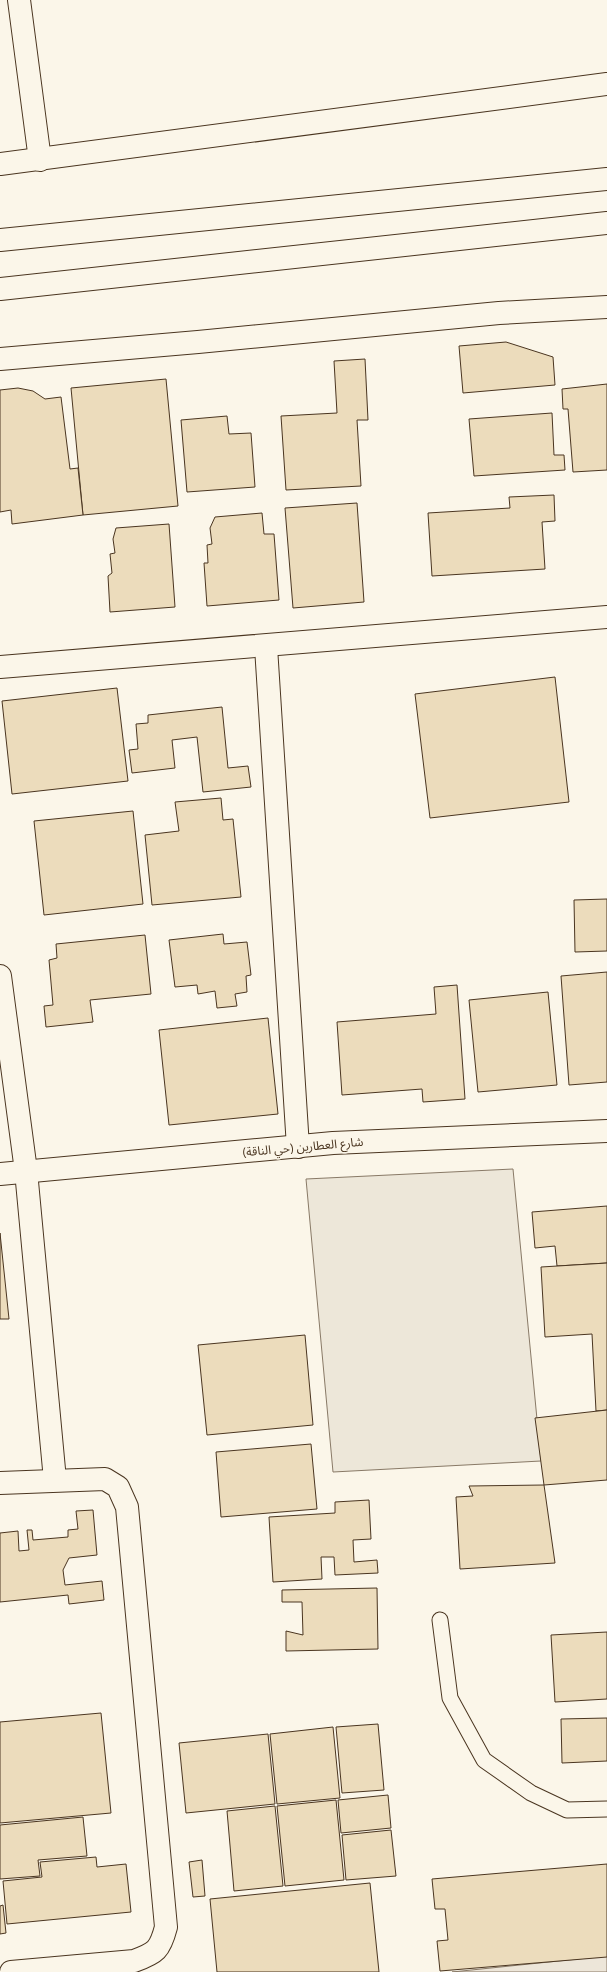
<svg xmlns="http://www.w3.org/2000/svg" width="607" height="1972" font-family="'Open Sans','Noto Sans Arabic',sans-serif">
<rect width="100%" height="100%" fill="#fbf6e9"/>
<polygon fill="#ede6d9" stroke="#887966" points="607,1956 607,1972 452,1972"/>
<polygon fill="#ede7d9" stroke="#887966" points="513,1169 541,1461 333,1472 306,1179"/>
<g fill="#ecdcbc" stroke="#4a3520">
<polygon points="506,342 553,357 555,385 463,393 459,346"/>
<polygon points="365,359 368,420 357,420 361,486 286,490 281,416 337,413 334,361"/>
<polygon points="166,379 178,506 83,515 71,388"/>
<polygon points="607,384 607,470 573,472 568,409 563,409 562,389"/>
<polygon points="18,388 33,391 45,399 61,397 70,469 78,468 83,515 12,524 11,510 0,512 0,390"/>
<polygon points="552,413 554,455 564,455 565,470 474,476 469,419"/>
<polygon points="227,416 229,434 251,433 255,487 187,492 181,420"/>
<polygon points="554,495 555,521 542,522 545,569 432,576 428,513 510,508 509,497"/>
<polygon points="357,503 364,602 293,608 285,508"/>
<polygon points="262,513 264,534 274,534 279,600 207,606 204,563 208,563 207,545 212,544 210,528 215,517"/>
<polygon points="169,524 175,607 110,612 108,576 112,573 110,554 115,553 113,539 116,528"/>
<polygon points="555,677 569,802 430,818 415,694"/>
<polygon points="117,688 128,781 12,794 2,701"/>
<polygon points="222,707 228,768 248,766 251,787 203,792 197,737 172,740 175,768 132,773 129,750 138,749 136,724 148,723 148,715"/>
<polygon points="221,798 223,820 233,819 241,897 152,905 145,835 179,831 175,802"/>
<polygon points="133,811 143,904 44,915 34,821"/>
<polygon points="607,899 607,951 575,952 574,900"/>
<polygon points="223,934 224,944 247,942 251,975 246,976 247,992 235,994 237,1006 217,1008 215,991 198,994 197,985 175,987 169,940"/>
<polygon points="145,935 151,994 90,1000 93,1022 46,1027 44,1006 53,1005 49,960 57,958 56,944"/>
<polygon points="607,972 607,1082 569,1085 561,976"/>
<polygon points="457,985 465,1099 423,1102 422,1089 342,1095 337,1022 436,1014 434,987"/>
<polygon points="548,992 557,1085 478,1092 469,1000"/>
<polygon points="268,1018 278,1114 169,1125 159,1030"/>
<polygon points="607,1206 607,1263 557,1266 555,1246 535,1248 532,1212"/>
<polygon points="0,1233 9,1319 0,1319"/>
<polygon points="607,1263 607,1410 596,1411 592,1334 545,1337 541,1267"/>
<polygon points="305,1335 313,1425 207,1435 198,1345"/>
<polygon points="607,1410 607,1480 544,1485 535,1418"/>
<polygon points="311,1444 317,1509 221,1517 216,1452"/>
<polygon points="544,1485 555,1563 460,1569 456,1497 473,1496 469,1486"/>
<polygon points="369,1500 371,1539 353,1540 354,1562 377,1560 378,1573 335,1575 334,1557 321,1557 322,1579 273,1582 269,1517 335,1513 335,1502"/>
<polygon points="93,1510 97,1555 69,1558 63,1570 65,1585 102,1581 104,1600 69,1604 68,1595 0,1602 0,1533 18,1531 19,1551 29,1550 27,1530 32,1530 33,1540 68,1537 68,1530 78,1529 76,1511"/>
<polygon points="377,1588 378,1649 286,1651 286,1631 303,1635 302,1602 282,1602 282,1590"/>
<polygon points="607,1632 607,1699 555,1702 551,1635"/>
<polygon points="101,1713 111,1813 0,1823 0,1722"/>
<polygon points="607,1718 607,1761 562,1763 561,1719"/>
<polygon points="378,1724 384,1790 342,1793 336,1727"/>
<polygon points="333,1727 340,1798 277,1804 270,1734"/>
<polygon points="268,1734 275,1804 186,1813 179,1743"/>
<polygon points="388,1795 391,1828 341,1833 338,1800"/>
<polygon points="336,1800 344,1880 285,1886 277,1806"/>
<polygon points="275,1806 283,1886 234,1891 227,1811"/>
<polygon points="83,1817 87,1856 38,1860 40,1876 0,1879 0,1825"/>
<polygon points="391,1830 396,1876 346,1880 342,1835"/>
<polygon points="96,1857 97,1867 126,1864 131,1912 7,1924 3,1881 42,1877 40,1862"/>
<polygon points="202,1860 205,1896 193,1897 189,1862"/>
<polygon points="607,1864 607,1957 440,1971 437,1941 448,1940 445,1909 435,1909 432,1879"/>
<polygon points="370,1883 379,1972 217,1972 210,1899"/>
<polygon points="3,1905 6,1933 0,1934 0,1906"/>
</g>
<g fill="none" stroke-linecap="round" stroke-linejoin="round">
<g stroke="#4a3520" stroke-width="17">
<polyline id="service" points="440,1620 450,1698 484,1760 531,1793 567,1810 607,1809"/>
</g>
<g stroke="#4a3520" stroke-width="24">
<g id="minor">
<polyline points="19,0 40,160"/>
<polyline points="0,164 607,84"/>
<polyline points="0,359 198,342 499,313 607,307"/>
<polyline points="266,647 298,1147"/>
<polyline points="0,667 607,617"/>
<polyline points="0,976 26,1171 55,1480"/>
<polyline points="0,1174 333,1143 607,1131"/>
<path d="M0 1483 105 1479 118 1487 127 1507 166 1927C160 1950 156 1953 134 1961L11 1972"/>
</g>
</g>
<g stroke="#4a3520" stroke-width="24">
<g id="trunk">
<polyline points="0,240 607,179"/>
<polyline points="0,289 607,223"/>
</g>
</g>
<use href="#service" stroke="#fbf6e9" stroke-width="15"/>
<use href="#minor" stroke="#fbf6e9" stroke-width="22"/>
<use href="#trunk" stroke="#fbf6e9" stroke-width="22"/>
</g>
<g text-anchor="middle" stroke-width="3" stroke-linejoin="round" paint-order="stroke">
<g font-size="12" fill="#4a3520" stroke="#fbf6e9">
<text transform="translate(303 1147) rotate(-5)" y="4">شارع العطارين (حي الناقة)</text>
</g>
</g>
</svg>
